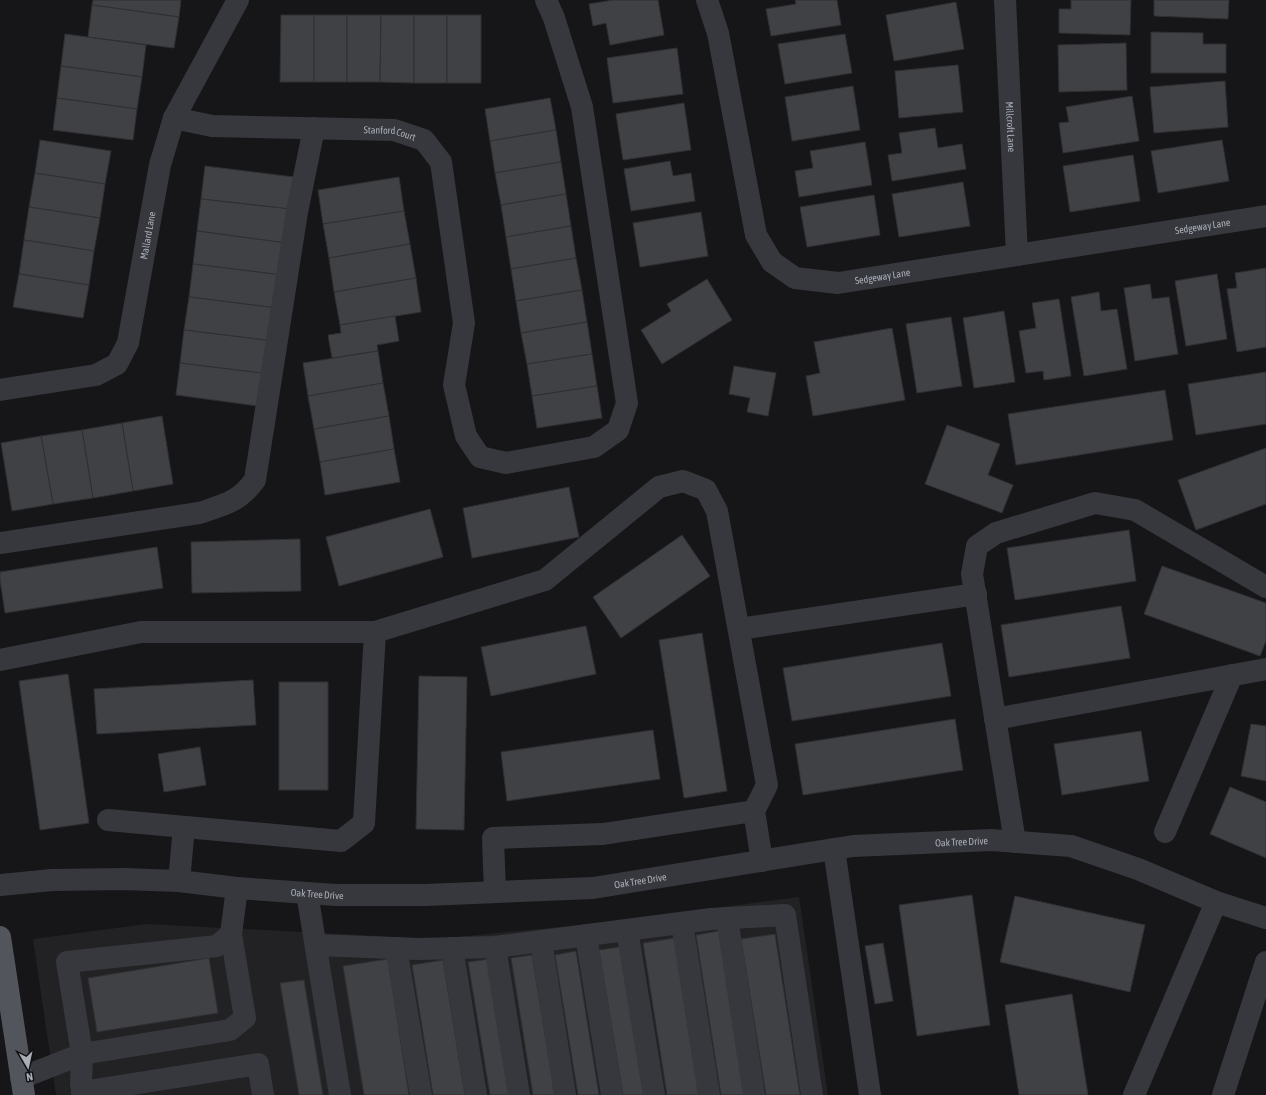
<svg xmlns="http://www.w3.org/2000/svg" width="1266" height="1095" font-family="'Asap Condensed',sans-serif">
<rect width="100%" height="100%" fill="#161618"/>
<polygon fill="#222225" points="799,897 828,1095 56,1095 33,939 147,924 435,939 592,924"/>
<g fill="#404145" stroke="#303034">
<polygon points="93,0 181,0 179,17 92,5"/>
<polygon points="613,0 658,0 664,35 610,45 606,23 593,26 589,4"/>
<polygon points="795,0 837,0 841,25 771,36 766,9 796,4"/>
<polygon points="1071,0 1131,0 1130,35 1059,33 1059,9 1071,9"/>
<polygon points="1154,0 1229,0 1228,19 1154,16"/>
<polygon points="956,2 964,49 894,61 886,15"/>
<polygon points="92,5 179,17 174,48 88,37"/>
<polygon points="281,15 314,15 314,82 280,82"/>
<rect x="314" y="15" width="33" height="67"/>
<polygon points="347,15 381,15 380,82 347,82"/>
<polygon points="381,15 414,15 414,83 380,82"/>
<rect x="414" y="15" width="33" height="68"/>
<rect x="447" y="15" width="34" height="68"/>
<polygon points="1151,32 1203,33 1203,44 1226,44 1226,73 1151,73"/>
<polygon points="65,34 146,45 142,77 61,66"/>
<polygon points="845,34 852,73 785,84 778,44"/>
<polygon points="1126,43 1127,90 1059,92 1058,45"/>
<polygon points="677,48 683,94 613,103 607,58"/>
<polygon points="958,65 963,112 899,118 895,71"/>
<polygon points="61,66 142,77 137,109 57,98"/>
<polygon points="1225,81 1228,127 1154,133 1150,87"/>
<polygon points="853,86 860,130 792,141 785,97"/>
<polygon points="1132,96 1139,141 1063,153 1059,123 1069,122 1066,107"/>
<polygon points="57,98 137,109 133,140 53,130"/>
<polygon points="550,98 556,130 490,141 485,109"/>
<polygon points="684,103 691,150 623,160 616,114"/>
<polygon points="935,128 938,148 962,144 966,169 892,181 888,155 902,153 899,133"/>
<polygon points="556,130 561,162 495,173 490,141"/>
<polygon points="40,140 111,151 105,184 35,173"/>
<polygon points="1222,140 1229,181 1158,193 1151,151"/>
<polygon points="865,142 872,185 799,197 795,171 813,168 810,151"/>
<polygon points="1133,155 1140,201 1070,212 1063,166"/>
<polygon points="670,161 673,176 691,173 695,201 631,211 624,169"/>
<polygon points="561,162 566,194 501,205 495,173"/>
<polygon points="205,166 294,177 290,209 201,199"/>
<polygon points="35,173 105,184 100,218 29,207"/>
<polygon points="399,177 404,211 323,224 318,190"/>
<polygon points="963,182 970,226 899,237 892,194"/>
<polygon points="566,194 571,226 506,237 501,205"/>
<polygon points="874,195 880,235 807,247 800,207"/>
<polygon points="201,199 290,209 286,243 197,231"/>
<polygon points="29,207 100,218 94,251 24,240"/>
<polygon points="404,211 410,244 329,258 323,224"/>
<polygon points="701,212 708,256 640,267 633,223"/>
<polygon points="571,226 576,258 511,269 506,237"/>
<polygon points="197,231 286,243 282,275 193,264"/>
<polygon points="24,240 94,251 89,285 19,274"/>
<polygon points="410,244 416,278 334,292 329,258"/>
<polygon points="576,258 582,290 516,301 511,269"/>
<polygon points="193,264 282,275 277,308 189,297"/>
<polygon points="1266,268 1266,347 1237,352 1227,289 1237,288 1235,273"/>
<polygon points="19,274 89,285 83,318 13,307"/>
<polygon points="1217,274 1227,339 1186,346 1175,281"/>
<polygon points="416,278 421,312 340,325 334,292"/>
<polygon points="707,279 732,320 662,364 641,330 671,311 667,304"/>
<polygon points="1150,284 1152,299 1169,297 1178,354 1135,361 1124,288"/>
<polygon points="582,290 587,322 521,333 516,301"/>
<polygon points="1099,292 1101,311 1117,309 1127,369 1084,376 1071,297"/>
<polygon points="189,297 277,308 273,341 184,330"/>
<polygon points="1059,299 1071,376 1044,380 1043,371 1026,373 1019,331 1036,328 1032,303"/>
<polygon points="1004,311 1015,382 974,388 963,318"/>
<polygon points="395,316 399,341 377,345 378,351 332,358 328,335 341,333 340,325"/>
<polygon points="951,317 962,386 917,393 906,324"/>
<polygon points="587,322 592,354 527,364 521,333"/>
<polygon points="892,328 905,400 813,416 806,376 820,373 814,342"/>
<polygon points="184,330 273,341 269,374 180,363"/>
<polygon points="378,351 383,383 308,396 303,363"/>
<polygon points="592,354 597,386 532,396 527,364"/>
<polygon points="180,363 269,374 265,407 176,395"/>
<polygon points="734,366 776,373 768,416 747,412 750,398 729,394"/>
<polygon points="1266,372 1266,424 1196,435 1188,384"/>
<polygon points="383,383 389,416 314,429 308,396"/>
<polygon points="597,386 602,418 537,428 532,396"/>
<polygon points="1165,390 1173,440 1016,465 1008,414"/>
<polygon points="162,416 173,484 133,491 122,423"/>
<polygon points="389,416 394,449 320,462 314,429"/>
<polygon points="122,423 133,491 93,498 82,430"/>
<polygon points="947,425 1000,444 988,475 1013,485 1002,513 925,484"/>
<polygon points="82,430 93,498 53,504 41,436"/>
<polygon points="41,436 53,504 12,511 1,443"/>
<polygon points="1266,448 1266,504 1196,530 1178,480"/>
<polygon points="394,449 400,482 325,495 320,462"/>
<polygon points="569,487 579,537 472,558 463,508"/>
<polygon points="430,509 443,557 339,586 326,537"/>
<polygon points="1129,530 1136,581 1015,600 1007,548"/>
<polygon points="682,535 710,576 621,638 593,597"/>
<polygon points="300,539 301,591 192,593 191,542"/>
<polygon points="157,547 163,588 5,613 0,580 0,572"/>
<polygon points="1162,566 1266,603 1266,641 1260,656 1144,614"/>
<polygon points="1121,606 1130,658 1009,677 1001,625"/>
<polygon points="586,626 596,674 491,696 481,647"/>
<polygon points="702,633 727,791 684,798 659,640"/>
<polygon points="942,643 951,696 792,721 783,668"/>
<polygon points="68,674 89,823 40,830 19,681"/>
<polygon points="419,676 467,677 464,830 416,829"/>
<polygon points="253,680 256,725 97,734 94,689"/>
<rect x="279" y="682" width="49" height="108"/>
<polygon points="955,719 963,770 803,795 795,744"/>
<polygon points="1251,724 1266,726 1266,781 1241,776"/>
<polygon points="653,730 660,779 507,801 501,752"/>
<polygon points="1141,731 1149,781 1062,795 1054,744"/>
<polygon points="200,747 206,785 164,792 158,754"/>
<polygon points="1230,787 1266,802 1266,858 1210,834"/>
<polygon points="972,895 990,1025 917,1036 899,905"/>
<polygon points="1015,896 1145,925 1130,992 1000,962"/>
<polygon points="719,931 745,1095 721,1095 696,935"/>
<polygon points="775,934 800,1095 766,1095 741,939"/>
<polygon points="675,938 700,1095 667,1095 643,943"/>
<polygon points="883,943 893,1001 875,1004 865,946"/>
<polygon points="620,947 644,1095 623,1095 599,950"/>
<polygon points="576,951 599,1095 578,1095 555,955"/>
<polygon points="532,955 555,1095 533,1095 511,958"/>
<polygon points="209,958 218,1013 97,1032 88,978"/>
<polygon points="388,959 409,1095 364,1095 343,966"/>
<polygon points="489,959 511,1095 490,1095 468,962"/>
<polygon points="443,960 465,1095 433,1095 412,965"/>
<polygon points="304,980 323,1095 299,1095 280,983"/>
<polygon points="1072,994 1088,1095 1019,1095 1005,1005"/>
</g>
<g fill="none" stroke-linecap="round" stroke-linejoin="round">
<g stroke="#37383d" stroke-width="22">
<path id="s1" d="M707 0 718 33 756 235 772 262 795 278 838 283 1266 216"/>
<path id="s2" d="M1005 0 1017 255"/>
<path id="s3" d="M174 118 212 126 394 130 424 140 441 162 464 323 454 385 466 436 480 457 506 463 594 447 618 430 627 403 582 107 554 18 546 0"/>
<path id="s4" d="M0 390 96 375 117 364 128 343 160 165 174 118 238 0"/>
<path d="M0 543 199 513C224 505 239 502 255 480L297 212 314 128"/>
<polyline points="739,629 976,594"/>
<polyline points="0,660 141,632 375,632 545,580 659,487 683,481 706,490 717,511 767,785 754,811 762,861"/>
<polyline points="995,719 1266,669"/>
<polyline points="108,820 341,841 364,823 375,632"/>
<polyline points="1165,832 1232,675"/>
<polyline points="1015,842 972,574 977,546 996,533 1095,503 1135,510 1266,587"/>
<polyline points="834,849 870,1095"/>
<polyline points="179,881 184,827"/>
<path id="s5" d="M0 885 52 880 124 879 179 881 237 888 336 895H426L593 888 853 846 991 840 1071 846 1138 869 1216 902 1266 918"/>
<polyline points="495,892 493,838 603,834 754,811"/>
<polyline points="307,893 340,1095"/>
<polyline points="727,918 754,1095"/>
<polyline points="682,923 709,1095"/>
<polyline points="627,930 654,1095"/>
<polyline points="586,935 612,1095"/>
<polyline points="541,941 565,1095"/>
<polyline points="316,945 418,949 495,947 711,919 785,915 812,1095"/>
<polyline points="495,947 519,1095"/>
<polyline points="396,948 421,1095"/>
<polyline points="452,948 476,1095"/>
<polyline points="21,1078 82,1054 230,1030 245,1018 231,934 237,888"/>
<polyline points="82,1092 258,1064 263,1095"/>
<polyline points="83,1095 81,1084 82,1054 67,962 217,946 231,934"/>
<polyline points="1134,1095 1216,902"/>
<polyline points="1223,1095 1266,962"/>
</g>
<polyline stroke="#53555c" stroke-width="22" points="0,937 24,1095"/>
</g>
<g text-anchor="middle" stroke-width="3" stroke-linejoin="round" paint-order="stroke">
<g font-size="10" fill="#a8adb8" stroke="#111113">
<text dy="4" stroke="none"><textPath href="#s2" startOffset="127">Millcroft Lane</textPath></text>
<text dy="4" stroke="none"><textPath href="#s3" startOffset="217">Stanford Court</textPath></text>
<text dy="4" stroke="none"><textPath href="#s1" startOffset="712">Sedgeway Lane</textPath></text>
<text dy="4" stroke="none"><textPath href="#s4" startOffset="254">Mallard Lane</textPath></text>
<text dy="4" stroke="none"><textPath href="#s1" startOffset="388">Sedgeway Lane</textPath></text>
<text dy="4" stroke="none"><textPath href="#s5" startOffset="966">Oak Tree Drive</textPath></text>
<text dy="4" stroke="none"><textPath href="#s5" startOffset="642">Oak Tree Drive</textPath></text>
<text dy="4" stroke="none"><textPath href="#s5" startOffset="318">Oak Tree Drive</textPath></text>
</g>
</g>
<g transform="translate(28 1067) rotate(171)" stroke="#111113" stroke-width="3" paint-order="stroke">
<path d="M0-3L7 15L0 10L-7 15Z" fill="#a8adb8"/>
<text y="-6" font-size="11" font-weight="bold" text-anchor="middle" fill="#a8adb8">N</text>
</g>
</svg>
